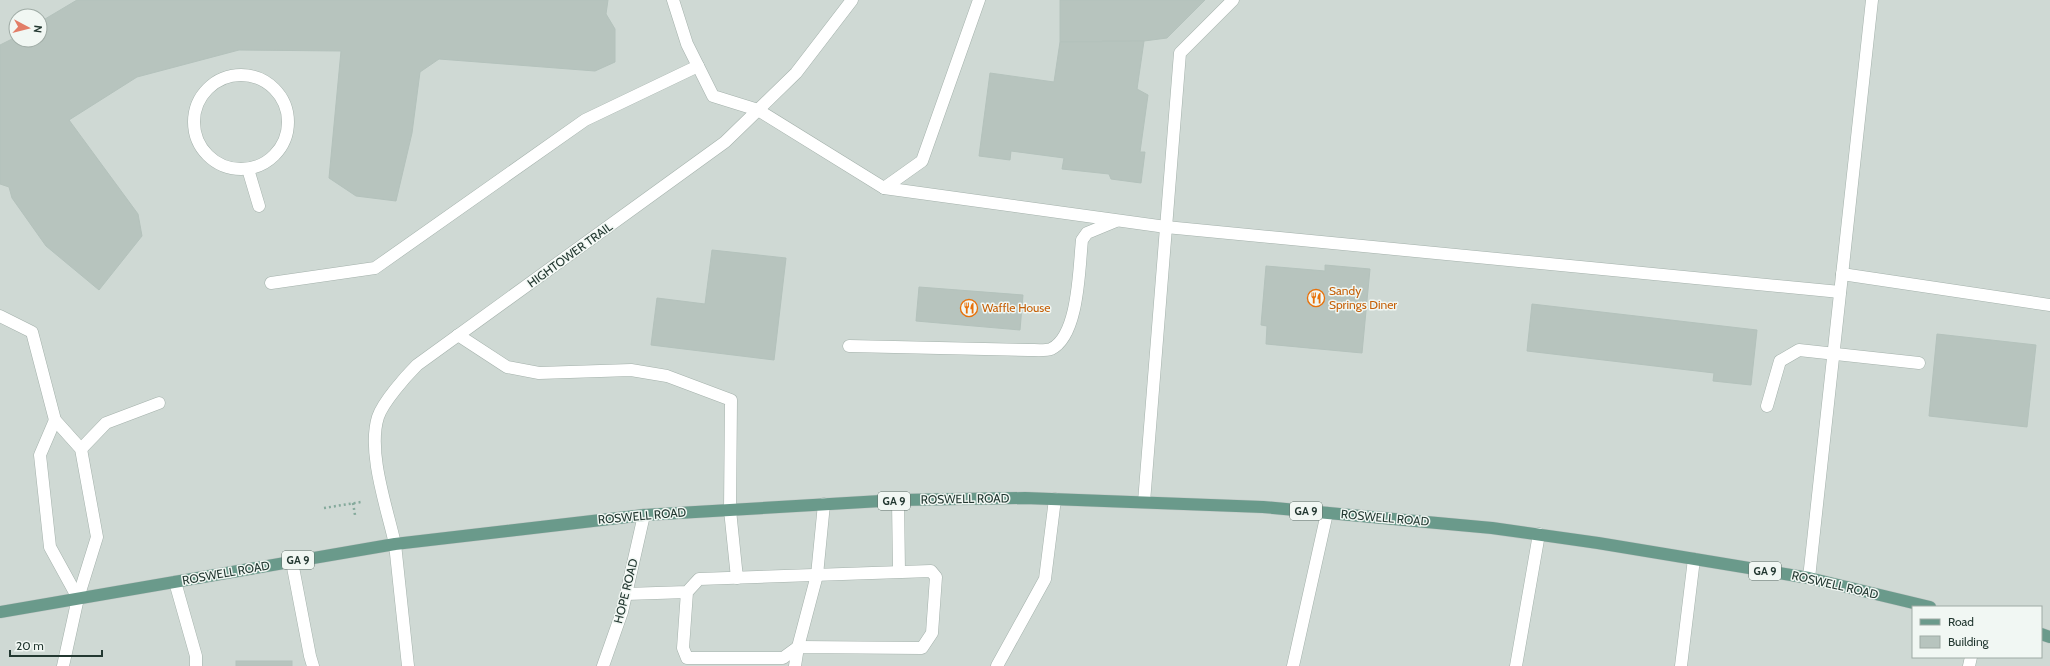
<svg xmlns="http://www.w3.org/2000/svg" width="2050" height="666" font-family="Cabin,sans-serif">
<rect width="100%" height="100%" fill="#e1eae5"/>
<path fill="#cfd9d4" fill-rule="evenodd" d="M0 0H2050V666H0ZM16 16H40V40H16ZM1913 607H2041V657H1913Z"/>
<g fill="#b7c4be" stroke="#b4c2bc">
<polygon points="77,0 608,0 606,14 615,29 615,62 595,71 439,59 420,72 412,133 396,201 356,196 329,178 341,51 239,50 137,77 69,120 138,214 142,236 99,290 46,246 12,198 9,187 0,184 0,45 16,37 16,40 40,40 40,22"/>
<polygon points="1060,0 1205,0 1167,38 1144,41 1060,42"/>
<polygon points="1144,41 1137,89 1148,95 1140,152 1145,152 1141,183 1111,179 1109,174 1062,169 1064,158 1011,151 1010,160 979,156 990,73 1054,82 1060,42"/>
<polygon points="712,250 786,258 774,360 651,345 657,298 705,304"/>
<polygon points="1325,265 1370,269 1362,353 1266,344 1267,326 1261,325 1266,266 1325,271"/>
<polygon points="919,287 1023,295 1020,330 916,321"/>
<polygon points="1532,304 1757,330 1751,385 1713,381 1714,373 1527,351"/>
<polygon points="1937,334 2036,345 2027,427 1929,416"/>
<rect x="236" y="661" width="56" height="5"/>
</g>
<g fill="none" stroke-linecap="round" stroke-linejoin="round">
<g stroke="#a4b1ab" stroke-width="13">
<g id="service">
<polyline points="673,0 687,44 713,96 758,110 884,188 1166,227 1840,292"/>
<circle cx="241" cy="122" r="47"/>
<polyline points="248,169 259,206"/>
<polyline points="884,188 922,161 979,0"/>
<polyline points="1842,274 2050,305"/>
<polyline points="271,283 375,268 585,120 698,66"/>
<polyline points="0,316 32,332 55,420 81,449 97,537 78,598"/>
<polyline points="458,335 507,367 539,373 631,370 667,376 731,400 730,510 737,578"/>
<path d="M849 346 1029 350C1035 350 1046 351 1051 349 1079 336 1079 267 1082 240L1087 233 1116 221"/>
<polyline points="1767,406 1780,361 1799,350 1919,363"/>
<polyline points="55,420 40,455 50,547 78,598"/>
<polyline points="81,449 106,423 159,403"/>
<polyline points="898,500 899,571"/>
<polyline points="1144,502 1180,53 1233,0"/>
<polyline points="395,544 408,666"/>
<polyline points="292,562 310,656 313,666"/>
<polyline points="1809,578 1872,0"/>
<polyline points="175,582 196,656 196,666"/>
<polyline points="626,594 687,592 683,648 687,658 783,658 798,647 922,648 932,633 936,577 931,571 699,579 687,592"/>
<polyline points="795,666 798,647 817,575 824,504"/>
<polyline points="997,666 1045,579 1055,499"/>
<polyline points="1293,666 1327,513"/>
<polyline points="1681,666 1694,559"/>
<polyline points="1969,666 1971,657"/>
</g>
</g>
<g stroke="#a4b1ab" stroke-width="13">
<g id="minor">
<path d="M395 544C387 508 367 452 378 417 383 402 406 376 417 365L725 142 796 73 852 0"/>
<polyline points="63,666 78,598"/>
<polyline points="603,666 622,612 644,515"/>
<polyline points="1516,666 1539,534"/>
</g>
</g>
<g stroke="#c1c7c5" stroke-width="13">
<g id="primary">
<polyline points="0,612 395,544 644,515 898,500 1025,498 1263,507 1492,528 1598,543 1809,578 1930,607"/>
<polyline points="2041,634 2050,637"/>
</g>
</g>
<g stroke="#85aa9c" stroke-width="2.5" stroke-dasharray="2 3" stroke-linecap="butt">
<polyline points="353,503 355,515"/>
<polyline points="324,508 361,502"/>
</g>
<use href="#service" stroke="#fff" stroke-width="12"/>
<use href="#minor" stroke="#fff" stroke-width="12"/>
<use href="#primary" stroke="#6a9a8b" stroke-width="12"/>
</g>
<defs>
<g id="restaurant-ring" transform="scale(0.9)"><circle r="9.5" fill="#f1f7f3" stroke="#e8710a" stroke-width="1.5"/><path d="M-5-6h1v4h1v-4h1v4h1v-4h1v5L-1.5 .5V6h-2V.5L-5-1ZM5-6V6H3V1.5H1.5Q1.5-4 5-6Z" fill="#e8710a"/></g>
</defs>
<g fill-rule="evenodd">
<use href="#restaurant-ring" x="1316" y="298"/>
<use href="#restaurant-ring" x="969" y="308"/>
</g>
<g text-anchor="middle" stroke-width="3" stroke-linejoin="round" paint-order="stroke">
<g fill="#f1f7f3" stroke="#61716b" stroke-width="1">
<rect x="878" y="492" width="32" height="18" rx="3"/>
<rect x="1290" y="502" width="32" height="18" rx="3"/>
<rect x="282" y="551" width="32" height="18" rx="3"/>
<rect x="1749" y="562" width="32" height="18" rx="3"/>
</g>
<g font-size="11" font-weight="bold" fill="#233831">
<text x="894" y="505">GA 9</text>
<text x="1306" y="515">GA 9</text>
<text x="298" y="564">GA 9</text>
<text x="1765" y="575">GA 9</text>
</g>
<g font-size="12" fill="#233831" stroke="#f1f7f3">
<text transform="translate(570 255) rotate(-36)" y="4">HIGHTOWER TRAIL</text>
<text transform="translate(965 499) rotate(-1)" y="4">ROSWELL ROAD</text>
<text transform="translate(642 516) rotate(-5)" y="4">ROSWELL ROAD</text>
<text transform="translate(1385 518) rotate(5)" y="4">ROSWELL ROAD</text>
<text transform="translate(226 573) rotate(-10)" y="4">ROSWELL ROAD</text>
<text transform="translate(1835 585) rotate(13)" y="4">ROSWELL ROAD</text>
<text transform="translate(626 591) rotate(-76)" y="4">HOPE ROAD</text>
</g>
<g font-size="12" fill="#c56008" stroke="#f1f7f3" text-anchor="start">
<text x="1329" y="295">Sandy<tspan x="1329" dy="14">Springs Diner</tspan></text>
<text x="982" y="312">Waffle House</text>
</g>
</g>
<rect x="1912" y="606" width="130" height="52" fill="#f1f7f3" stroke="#9faba5"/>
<rect x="1920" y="619" width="20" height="6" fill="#6a9a8b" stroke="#9faba5"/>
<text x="1948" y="626" font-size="12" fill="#233831">Road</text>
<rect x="1920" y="636" width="20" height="12" fill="#b7c4be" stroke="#9faba5"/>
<text x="1948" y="646" font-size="12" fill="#233831">Building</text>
<g transform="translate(28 28) rotate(97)"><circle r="19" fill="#f1f7f3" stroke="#9faba5"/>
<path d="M0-3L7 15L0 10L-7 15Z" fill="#e27d67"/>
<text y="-6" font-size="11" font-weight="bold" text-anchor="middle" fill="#233831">N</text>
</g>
<path d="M10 650v6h92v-6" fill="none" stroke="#233831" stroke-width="2"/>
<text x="16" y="650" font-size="12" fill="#233831" stroke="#f1f7f3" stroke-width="3" paint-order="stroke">20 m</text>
</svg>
